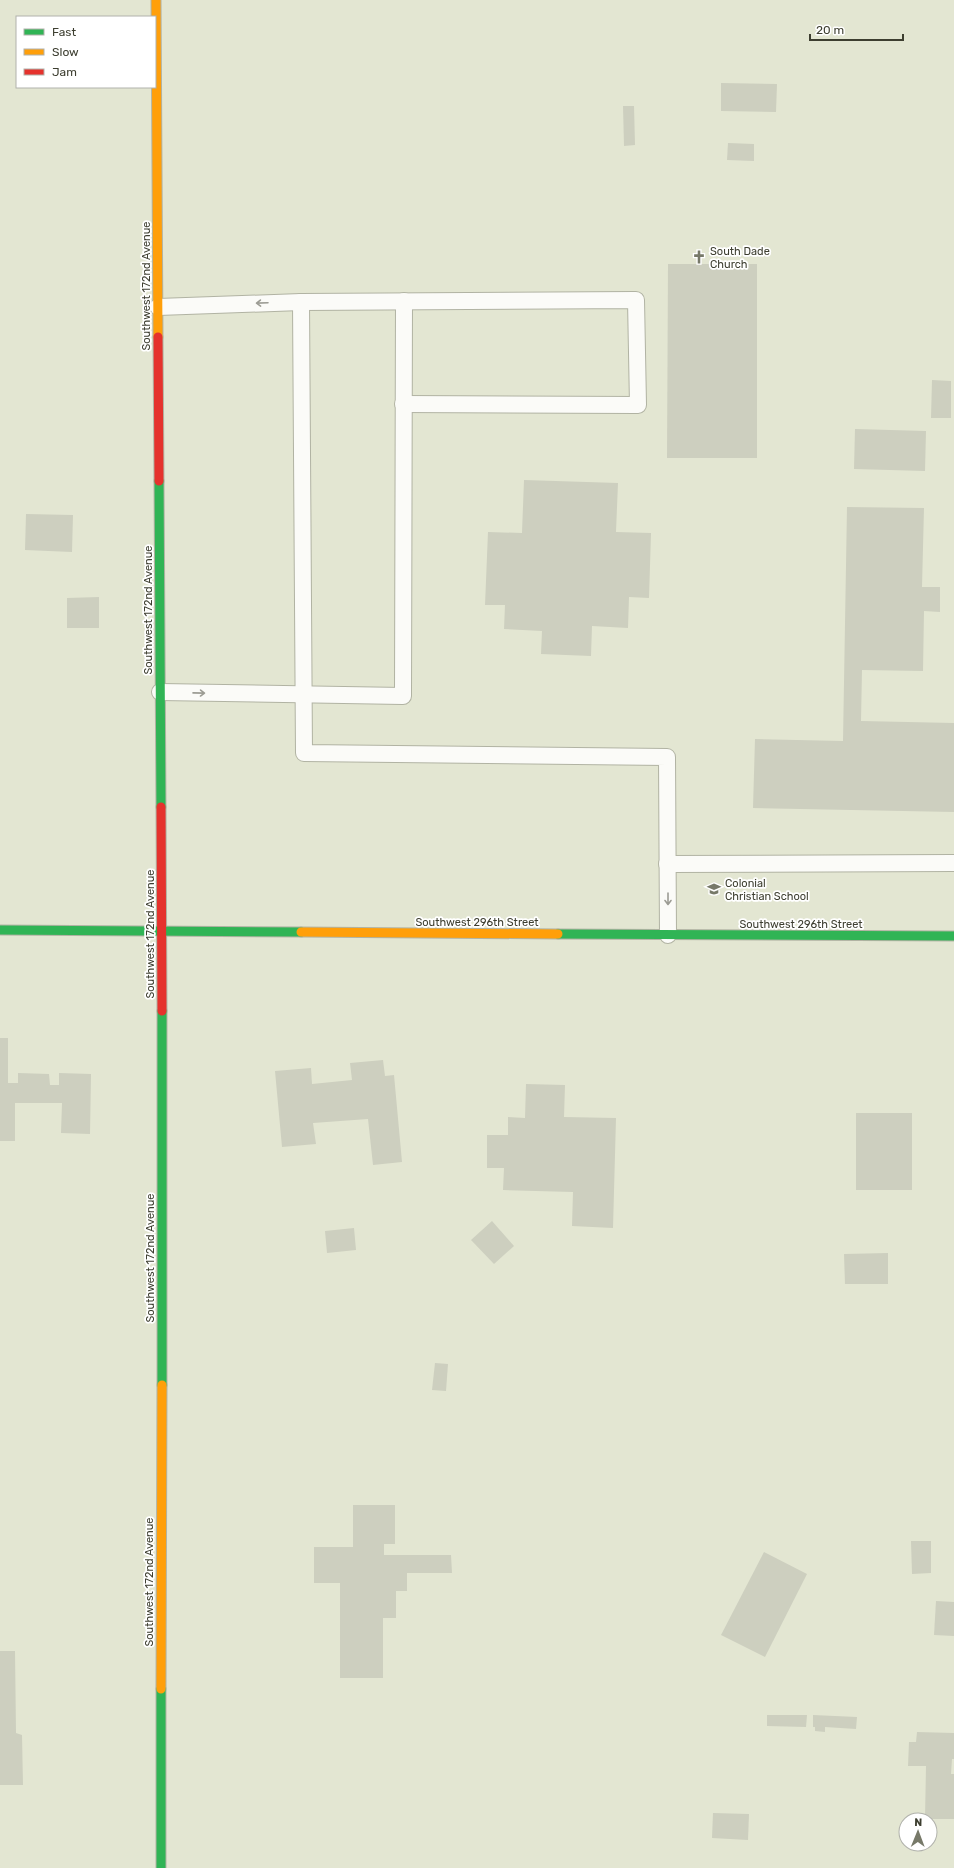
<svg xmlns="http://www.w3.org/2000/svg" width="954" height="1868" font-family="Rubik,sans-serif">
<rect width="100%" height="100%" fill="#e3e6d2"/>
<g fill="#cdcfbf">
<polygon points="721,83 777,84 776,112 721,111"/>
<polygon points="623,106 634,106 635,145 624,146"/>
<polygon points="728,143 754,144 754,161 727,160"/>
<polygon points="668,264 757,264 757,458 667,458"/>
<polygon points="932,380 951,381 951,418 931,418"/>
<polygon points="855,429 926,431 925,471 854,469"/>
<polygon points="524,480 618,483 616,532 651,533 649,598 629,597 628,628 592,626 591,656 541,654 542,631 504,629 505,605 485,605 488,532 522,533"/>
<polygon points="847,507 924,508 922,587 940,587 940,612 924,611 923,671 862,670 861,721 954,723 954,812 753,808 755,739 843,741"/>
<polygon points="26,514 73,515 72,552 25,550"/>
<polygon points="99,597 99,628 67,628 67,598"/>
<polygon points="0,1038 8,1038 8,1083 18,1083 18,1073 49,1074 50,1085 59,1085 59,1073 91,1074 90,1134 61,1133 62,1103 15,1103 15,1141 0,1141"/>
<polygon points="383,1060 385,1076 394,1075 402,1162 373,1165 368,1119 313,1123 316,1144 282,1147 275,1071 311,1068 312,1084 352,1080 350,1063"/>
<polygon points="526,1084 565,1085 564,1117 616,1118 613,1228 572,1226 573,1192 503,1190 504,1168 487,1168 487,1135 508,1135 508,1117 525,1118"/>
<rect x="856" y="1113" width="56" height="77"/>
<polygon points="492,1221 514,1246 494,1264 471,1240"/>
<polygon points="354,1228 356,1250 327,1253 325,1231"/>
<polygon points="888,1253 888,1284 845,1284 844,1254"/>
<polygon points="435,1363 448,1364 446,1391 432,1390"/>
<polygon points="353,1505 395,1505 395,1544 384,1544 384,1555 451,1555 452,1573 407,1573 407,1591 396,1591 396,1618 383,1618 383,1678 340,1678 340,1583 314,1583 314,1547 353,1547"/>
<polygon points="911,1541 931,1541 931,1573 912,1574"/>
<polygon points="764,1552 807,1574 765,1657 721,1635"/>
<polygon points="936,1601 954,1602 954,1636 934,1635"/>
<polygon points="0,1651 15,1651 16,1733 22,1735 23,1785 0,1785"/>
<polygon points="767,1715 807,1715 806,1727 767,1726"/>
<polygon points="813,1715 857,1717 856,1729 825,1727 825,1732 815,1731 815,1727 813,1727"/>
<polygon points="917,1732 954,1733 954,1759 952,1759 951,1774 954,1774 954,1819 925,1819 926,1766 908,1766 909,1742 916,1742"/>
<polygon points="713,1813 749,1814 748,1840 712,1838"/>
</g>
<g fill="none" stroke-linecap="round" stroke-linejoin="round">
<g stroke="#b1b3a3" stroke-width="18">
<g id="lane">
<polyline points="301,302 304,753 667,757 668,935"/>
<polyline points="158,307 301,302 636,300 638,405 403,404"/>
<polyline points="160,692 403,696 404,301"/>
<polyline points="667,864 954,863"/>
</g>
</g>
<g stroke="#b1b3a3" stroke-width="11">
<g id="fast">
<polyline points="159,481 161,807"/>
<polyline points="0,930 301,932"/>
<polyline points="558,934 954,936"/>
<polyline points="162,1385 162,1011"/>
<polyline points="161,1868 161,1689"/>
</g>
</g>
<g stroke="#b1b3a3" stroke-width="11">
<g id="slow">
<polyline points="156,0 158,337"/>
<polyline points="301,932 558,934"/>
<polyline points="161,1689 162,1385"/>
</g>
</g>
<g stroke="#b1b3a3" stroke-width="11">
<g id="jam">
<polyline points="158,337 159,481"/>
<polyline points="161,807 162,1011"/>
</g>
</g>
<use href="#lane" stroke="#fbfbf8" stroke-width="16"/>
<use href="#fast" stroke="#30b455" stroke-width="9"/>
<use href="#slow" stroke="#ff9f0a" stroke-width="9"/>
<use href="#jam" stroke="#e5322d" stroke-width="9"/>
</g>
<defs><path id="oneway-shaft" d="M-6 0H5M1.5-3L5.5 0L1.5 3" fill="none" stroke-width="1.6" stroke-linecap="round" stroke-linejoin="round"/></defs>
<g stroke="#9c9c94">
<use href="#oneway-shaft" transform="translate(262 303) rotate(178)"/>
<use href="#oneway-shaft" transform="translate(199 693) rotate(1)"/>
<use href="#oneway-shaft" transform="translate(668 899) rotate(90)"/>
</g>
<defs>
<g id="church-bare" transform="scale(1.08)"><path d="M-1.2-6h2.4v3.5h3.3v2.4h-3.3V6h-2.4V-.1h-3.3v-2.4h3.3Z" fill="#777969" stroke="#fff" stroke-width="2.5" paint-order="stroke"/></g>
<g id="school-bare" transform="scale(1.08)"><path d="M0-5L7-2L0 1L-7-2ZM-4 1L0 2.5L4 1V4Q0 6-4 4Z" fill="#777969" stroke="#fff" stroke-width="2.5" paint-order="stroke"/></g>
</defs>
<g fill-rule="evenodd">
<use href="#church-bare" x="699" y="257"/>
<use href="#school-bare" x="714" y="889"/>
</g>
<g text-anchor="middle" stroke-width="3.5" stroke-linejoin="round" paint-order="stroke">
<g font-size="11" fill="#3d3e30" stroke="#fff" text-anchor="start">
<text x="710" y="255">South Dade<tspan x="710" dy="13">Church</tspan></text>
<text x="725" y="887">Colonial<tspan x="725" dy="13">Christian School</tspan></text>
</g>
<g font-size="11" fill="#3d3e30" stroke="#fff">
<text transform="translate(146 286) rotate(-90)" y="4">Southwest 172nd Avenue</text>
<text transform="translate(148 610) rotate(-90)" y="4">Southwest 172nd Avenue</text>
<text x="477" y="926">Southwest 296th Street</text>
<text x="801" y="928">Southwest 296th Street</text>
<text transform="translate(150 934) rotate(-90)" y="4">Southwest 172nd Avenue</text>
<text transform="translate(150 1258) rotate(-90)" y="4">Southwest 172nd Avenue</text>
<text transform="translate(149 1582) rotate(-90)" y="4">Southwest 172nd Avenue</text>
</g>
</g>
<rect x="16" y="16" width="140" height="72" fill="#ffffff" stroke="#b1b2ac"/>
<rect x="24" y="29" width="20" height="6" fill="#30b455" stroke="#b1b2ac"/>
<text x="52" y="36" font-size="12" fill="#3d3e30">Fast</text>
<rect x="24" y="49" width="20" height="6" fill="#ff9f0a" stroke="#b1b2ac"/>
<text x="52" y="56" font-size="12" fill="#3d3e30">Slow</text>
<rect x="24" y="69" width="20" height="6" fill="#e5322d" stroke="#b1b2ac"/>
<text x="52" y="76" font-size="12" fill="#3d3e30">Jam</text>
<g transform="translate(918 1832) rotate(1)"><circle r="19" fill="#ffffff" stroke="#b1b2ac"/>
<path d="M0-3L7 15L0 10L-7 15Z" fill="#777969"/>
<text y="-6" font-size="11" font-weight="bold" text-anchor="middle" fill="#3d3e30">N</text>
</g>
<path d="M810 34v6h93v-6" fill="none" stroke="#3d3e30" stroke-width="2"/>
<text x="816" y="34" font-size="12" fill="#3d3e30" stroke="#ffffff" stroke-width="3" paint-order="stroke">20 m</text>
</svg>
